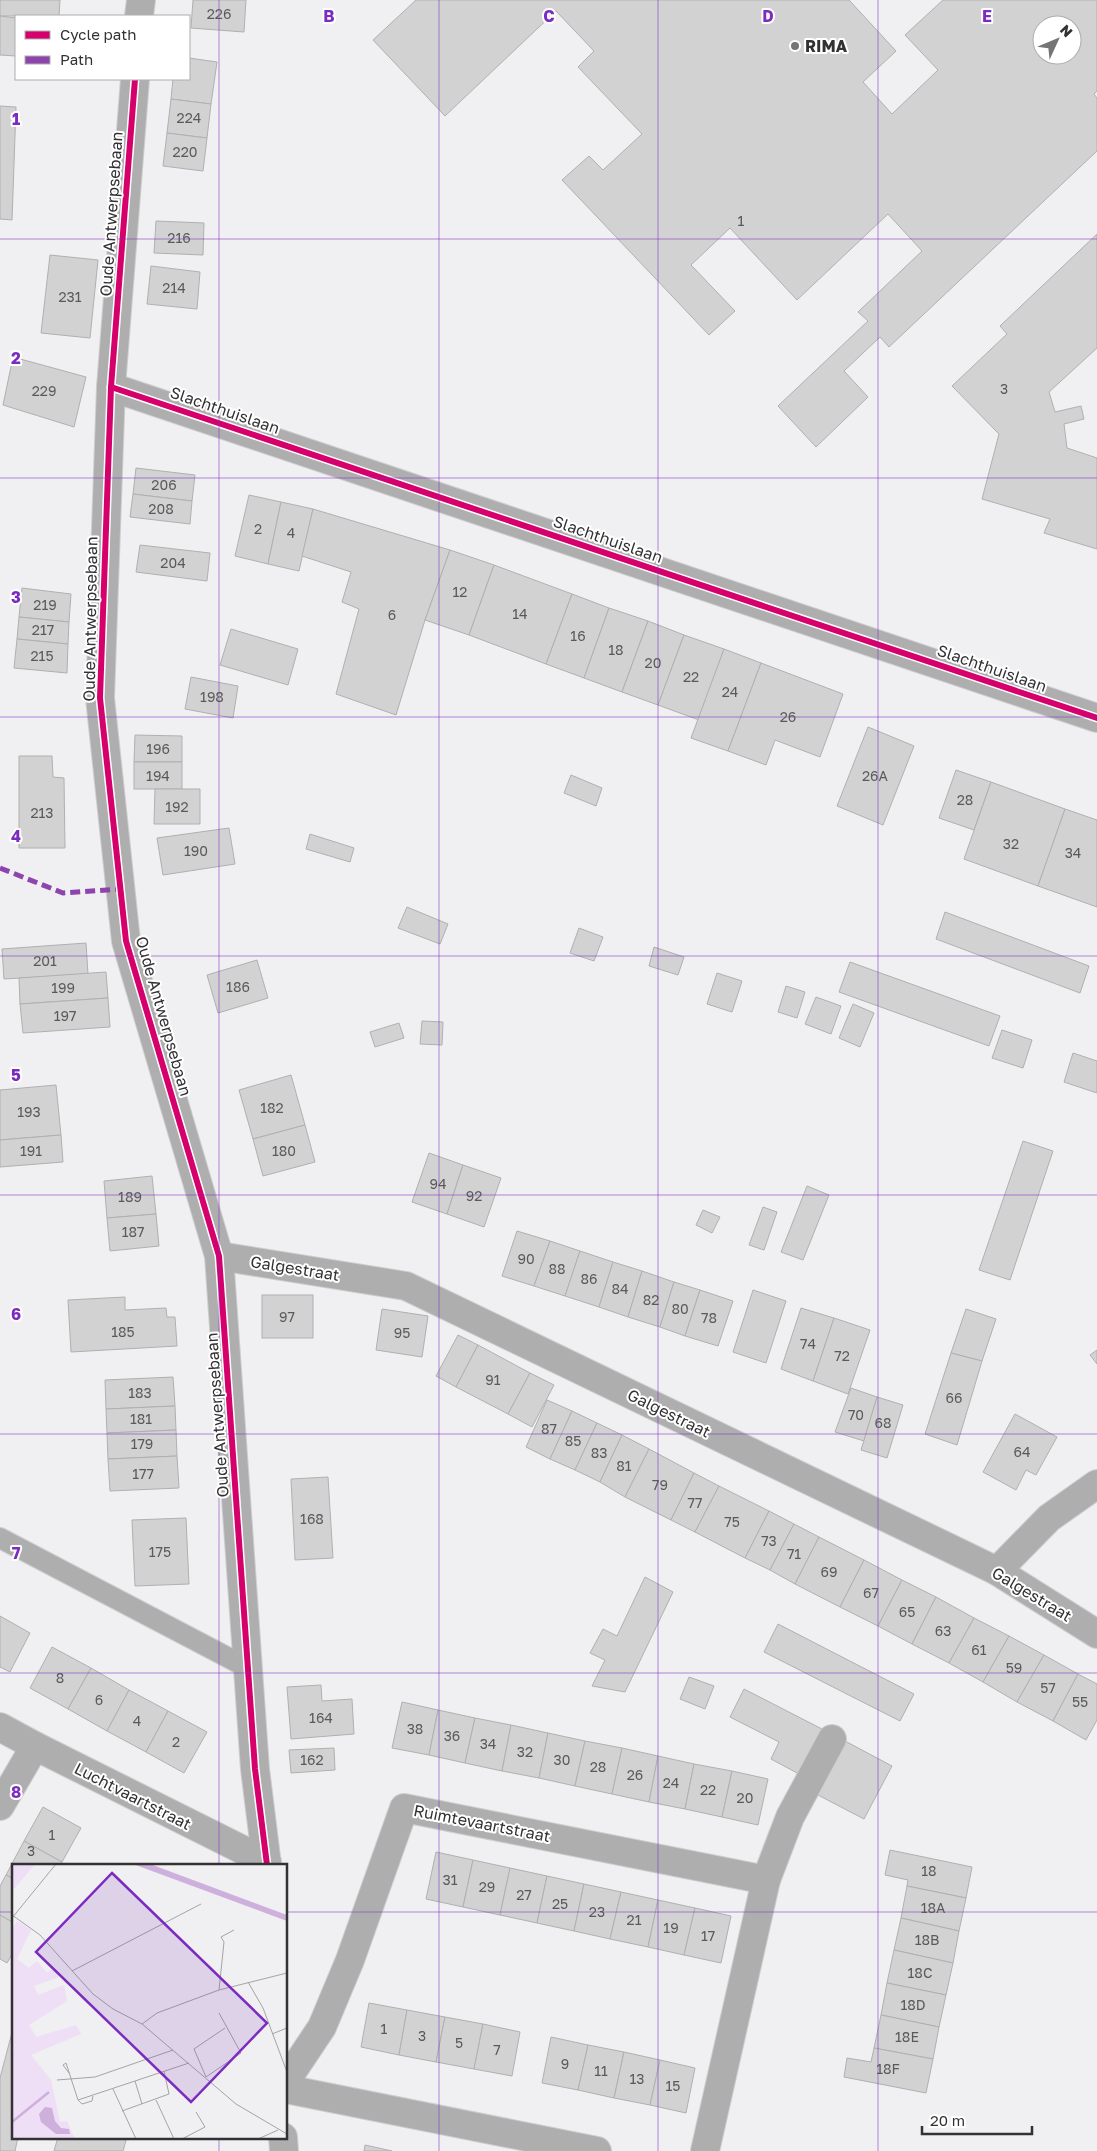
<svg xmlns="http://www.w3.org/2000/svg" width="1097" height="2151" font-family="'Golos Text',sans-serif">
<rect width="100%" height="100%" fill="#f0eff1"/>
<g fill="#d2d2d3" stroke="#b0b0b1" fill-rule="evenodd">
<polygon points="0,0 60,0 59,16 0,16"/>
<polygon points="193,0 246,0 244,32 191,28"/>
<path d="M416 0H849L896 51 863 82 892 114 938 70 905 35 943 0H1097V91L1094 94 1097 98V151L889 347 880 337 844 371 868 397 816 447 778 406 868 321 858 312 922 251 888 214 797 300 730 228 691 265 735 311 709 335 562 180 589 156 603 170 642 134 578 67 594 51 556 11 445 116 373 40ZM1042 25H1072V55H1042Z"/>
<polygon points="0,16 16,18 16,56 0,55"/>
<polygon points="189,58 217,62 211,104 171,99 173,79 189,79"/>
<polygon points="171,99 211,104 207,138 167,133"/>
<polygon points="0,106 16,107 12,220 0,219"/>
<polygon points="167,133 207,138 203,171 163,166"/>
<polygon points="156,221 204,223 203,255 154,253"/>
<polygon points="1097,234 1097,348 1049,392 1055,412 1081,406 1084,419 1064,424 1067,448 1097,458 1097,549 1044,533 1050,519 982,499 999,434 952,386 1007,334 1000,326"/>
<polygon points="50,255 98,260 90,338 41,333"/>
<polygon points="151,266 200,272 197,309 147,304"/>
<polygon points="13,357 86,377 74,427 3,405"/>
<polygon points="136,468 195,475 192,501 133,494"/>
<polygon points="133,494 192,501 190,524 130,517"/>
<polygon points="249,495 281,502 268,564 235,556"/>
<polygon points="281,502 313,509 299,571 268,564"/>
<polygon points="313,509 450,550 425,620 396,715 336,694 359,609 342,602 351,572 302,556"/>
<polygon points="140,545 210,553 207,581 136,572"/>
<polygon points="450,550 494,565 469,635 425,620"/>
<polygon points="494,565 572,594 546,664 469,635"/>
<polygon points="22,588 71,594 69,622 19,617"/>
<polygon points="572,594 609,608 584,678 546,664"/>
<polygon points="609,608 648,621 622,692 584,678"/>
<polygon points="19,617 69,622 68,644 17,639"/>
<polygon points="648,621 684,635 658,705 622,692"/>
<polygon points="231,629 298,649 288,685 220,665"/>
<polygon points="684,635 724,649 699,720 658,705"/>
<polygon points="17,639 68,644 67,673 14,668"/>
<polygon points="724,649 761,663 728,751 691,738"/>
<polygon points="761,663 843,694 820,757 775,740 766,765 728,751"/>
<polygon points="191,677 238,686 233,718 185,709"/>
<polygon points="868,727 914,746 883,825 837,806"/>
<polygon points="135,735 182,736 182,762 134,762"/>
<polygon points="19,756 52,756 53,777 64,778 65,848 19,848"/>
<rect x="134" y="762" width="48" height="27"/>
<polygon points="956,770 991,782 974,830 939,818"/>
<polygon points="571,775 602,788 596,806 564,793"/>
<polygon points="991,782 1065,809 1038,886 964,859"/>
<polygon points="155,789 200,789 200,824 154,824"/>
<polygon points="1065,809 1097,820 1097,907 1038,886"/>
<polygon points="229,828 235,864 163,875 157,838"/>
<polygon points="310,834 354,848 350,862 306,849"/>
<polygon points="407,907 448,924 440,944 398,928"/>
<polygon points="945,912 1089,966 1080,993 936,939"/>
<polygon points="579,928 603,937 594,961 570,953"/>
<polygon points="86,943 88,974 4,979 2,949"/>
<polygon points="654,947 684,957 678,975 649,966"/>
<polygon points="257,960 268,998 218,1013 207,975"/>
<polygon points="850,962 1000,1016 989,1046 839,992"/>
<polygon points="106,972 108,998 20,1004 19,978"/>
<polygon points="717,973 742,981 732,1012 707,1004"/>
<polygon points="786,986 805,992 797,1018 778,1012"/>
<polygon points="816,997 841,1006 831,1034 805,1024"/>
<polygon points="108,998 110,1027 23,1033 20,1004"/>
<polygon points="853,1004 874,1013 860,1047 839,1038"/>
<polygon points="422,1021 443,1022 442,1045 420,1044"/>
<polygon points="399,1023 404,1038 375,1047 370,1032"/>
<polygon points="1002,1030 1032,1040 1023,1068 992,1058"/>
<polygon points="1073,1053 1097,1061 1097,1093 1064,1082"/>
<polygon points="291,1075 305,1125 253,1139 239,1090"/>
<polygon points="56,1085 61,1135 0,1140 0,1090"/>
<polygon points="305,1125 315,1162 263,1176 253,1139"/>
<polygon points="61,1135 63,1162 0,1167 0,1140"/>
<polygon points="1023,1141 1053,1151 1010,1280 979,1270"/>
<polygon points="429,1153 463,1165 447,1214 412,1202"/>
<polygon points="463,1165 501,1178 484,1227 447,1214"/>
<polygon points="152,1176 156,1214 107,1218 104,1181"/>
<polygon points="807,1186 829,1195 803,1260 781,1252"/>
<polygon points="763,1207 777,1212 764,1250 749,1245"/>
<polygon points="703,1210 720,1217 712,1233 696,1225"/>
<polygon points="156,1214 159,1246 110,1251 107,1218"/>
<polygon points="517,1231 550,1241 534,1286 502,1276"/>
<polygon points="550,1241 580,1251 565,1296 534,1286"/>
<polygon points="580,1251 613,1262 599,1307 565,1296"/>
<polygon points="613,1262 642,1271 628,1317 599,1307"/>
<polygon points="642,1271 674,1282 660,1327 628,1317"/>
<polygon points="674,1282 700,1290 685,1336 660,1327"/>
<polygon points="700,1290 733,1301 718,1346 685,1336"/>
<polygon points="753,1290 786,1301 766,1363 733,1352"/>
<rect x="262" y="1295" width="51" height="43"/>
<polygon points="125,1297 125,1310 166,1308 167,1317 175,1317 177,1346 71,1352 68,1300"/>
<polygon points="801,1308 834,1318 813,1381 781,1369"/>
<polygon points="382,1309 428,1316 422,1357 376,1350"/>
<polygon points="966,1309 996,1319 982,1361 951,1353"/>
<polygon points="834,1318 870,1330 848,1394 813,1381"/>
<polygon points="458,1335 478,1345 456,1387 436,1376"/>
<polygon points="478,1345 530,1373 508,1414 456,1387"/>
<polygon points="1097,1350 1097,1364 1090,1355"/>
<polygon points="951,1353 982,1361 957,1445 925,1434"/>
<polygon points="530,1373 554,1385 532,1427 508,1414"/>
<polygon points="173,1377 175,1406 106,1409 105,1380"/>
<polygon points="851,1388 877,1397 864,1441 835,1432"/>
<polygon points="877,1397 903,1405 887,1458 861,1450"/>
<polygon points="547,1400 572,1411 550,1459 526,1447"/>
<polygon points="175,1406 176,1430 107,1433 106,1409"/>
<polygon points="572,1411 597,1423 575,1470 550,1459"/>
<polygon points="1015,1414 1057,1437 1036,1475 1026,1470 1016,1490 983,1472"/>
<polygon points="597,1423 622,1435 600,1482 575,1470"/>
<polygon points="176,1430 177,1456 108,1459 107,1433"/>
<polygon points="622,1435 649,1449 625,1497 600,1482"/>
<polygon points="649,1449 694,1473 671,1520 625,1497"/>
<polygon points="177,1456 179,1488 110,1491 108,1459"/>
<polygon points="694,1473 719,1486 695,1532 671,1520"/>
<polygon points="328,1477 333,1558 295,1560 291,1479"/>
<polygon points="719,1486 769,1511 745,1558 695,1532"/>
<polygon points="769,1511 794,1524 770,1570 745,1558"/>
<polygon points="186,1518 189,1584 135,1586 132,1520"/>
<polygon points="794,1524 819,1537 795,1584 770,1570"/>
<polygon points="819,1537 864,1560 840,1607 795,1584"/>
<polygon points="864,1560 902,1580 878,1626 840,1607"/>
<polygon points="645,1577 673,1592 625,1692 592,1686 605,1660 590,1653 603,1629 617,1636"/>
<polygon points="902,1580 936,1597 912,1644 878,1626"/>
<polygon points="936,1597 974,1618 949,1663 912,1644"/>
<polygon points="0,1616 30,1633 10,1672 0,1667"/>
<polygon points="974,1618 1009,1636 983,1682 949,1663"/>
<polygon points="778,1624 914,1694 900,1721 764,1652"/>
<polygon points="1009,1636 1044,1655 1017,1702 983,1682"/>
<polygon points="52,1647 91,1668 68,1709 30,1688"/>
<polygon points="1044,1655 1078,1674 1053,1721 1017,1702"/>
<polygon points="91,1668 129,1690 107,1731 68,1709"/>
<polygon points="1078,1674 1097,1684 1097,1720 1086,1740 1053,1721"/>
<polygon points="689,1677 714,1686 705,1709 680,1699"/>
<polygon points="321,1685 322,1701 352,1699 354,1734 291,1739 287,1687"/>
<polygon points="744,1689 822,1729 799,1774 771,1759 779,1742 730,1717"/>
<polygon points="129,1690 168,1711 146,1752 107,1731"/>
<polygon points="402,1702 438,1710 429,1755 392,1748"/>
<polygon points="438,1710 475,1718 465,1763 429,1755"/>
<polygon points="168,1711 207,1732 184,1773 146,1752"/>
<polygon points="475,1718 511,1725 502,1771 465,1763"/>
<polygon points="511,1725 548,1733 539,1778 502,1771"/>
<polygon points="548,1733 585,1741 575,1786 539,1778"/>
<polygon points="585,1741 622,1748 612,1794 575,1786"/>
<polygon points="845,1741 892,1766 864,1819 816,1794"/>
<polygon points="334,1748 335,1770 291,1773 289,1750"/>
<polygon points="622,1748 658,1756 649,1802 612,1794"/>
<polygon points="658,1756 694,1764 685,1809 649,1802"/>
<polygon points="694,1764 732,1771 722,1817 685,1809"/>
<polygon points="732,1771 768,1779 758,1825 722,1817"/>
<polygon points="43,1807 81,1828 62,1862 24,1841"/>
<polygon points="24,1841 62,1862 61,1865 14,1865 14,1879 6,1875"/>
<polygon points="890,1850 972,1867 966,1898 907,1886 908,1880 885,1875"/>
<polygon points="436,1852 473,1860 463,1907 426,1899"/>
<polygon points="473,1860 510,1868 500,1915 463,1907"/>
<polygon points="510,1868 547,1876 537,1923 500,1915"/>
<polygon points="6,1875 14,1879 14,1923 0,1915 0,1886"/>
<polygon points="547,1876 584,1884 574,1931 537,1923"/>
<polygon points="584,1884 621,1892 610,1939 574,1931"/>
<polygon points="907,1886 966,1898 959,1931 901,1918"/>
<polygon points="621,1892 658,1900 648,1947 610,1939"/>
<polygon points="658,1900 695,1908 684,1955 648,1947"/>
<polygon points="695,1908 731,1916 721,1963 684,1955"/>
<polygon points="0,1915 14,1923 14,1951 7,1963 0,1959"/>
<polygon points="901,1918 959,1931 953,1963 894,1950"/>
<polygon points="894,1950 953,1963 946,1995 887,1983"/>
<polygon points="887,1983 946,1995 939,2027 881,2015"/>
<polygon points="369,2003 407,2010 399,2055 361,2047"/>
<polygon points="407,2010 445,2017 436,2062 399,2055"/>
<polygon points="881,2015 939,2027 933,2059 874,2048"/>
<polygon points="445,2017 483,2024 474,2069 436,2062"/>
<polygon points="483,2024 520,2032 512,2076 474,2069"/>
<polygon points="14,2025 14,2137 18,2137 15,2151 0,2151 0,2078"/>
<polygon points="551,2037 588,2045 578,2090 542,2083"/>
<polygon points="588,2045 624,2052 614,2098 578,2090"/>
<polygon points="874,2048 933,2059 926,2093 844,2077 847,2058 871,2062"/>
<polygon points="624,2052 660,2060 650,2105 614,2098"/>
<polygon points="660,2060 695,2068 686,2113 650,2105"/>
<polygon points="58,2137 127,2137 123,2151 54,2151"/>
<polygon points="365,2145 392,2151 364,2151"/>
</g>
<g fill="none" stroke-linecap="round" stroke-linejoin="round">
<g stroke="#cecdcf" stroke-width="22">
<polyline id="lane" points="0,1538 248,1668"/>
</g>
<g stroke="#cecdcf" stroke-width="30">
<g id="street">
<polyline points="139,16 141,0"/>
<polyline points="135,79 111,387 100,698 126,941 219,1256 255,1769 267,1865"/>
<polyline points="111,387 1097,718"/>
<polyline points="219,1256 406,1286 997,1571 1097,1634"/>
<polyline points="997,1571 1049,1518 1097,1484"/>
<polyline points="0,1727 35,1746 267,1862"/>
<polyline points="0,1806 35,1746"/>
<polyline points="286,2081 322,2027 350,1960 404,1808 766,1880"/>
<polyline points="286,2089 597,2151"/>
<polyline points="283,2137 284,2151"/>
<polyline points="705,2151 766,1880 790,1817 832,1739"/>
</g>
</g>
<use href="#lane" stroke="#afaeaf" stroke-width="20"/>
<use href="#street" stroke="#afaeaf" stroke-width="28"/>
<polyline stroke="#8e44ad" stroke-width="5" stroke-dasharray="10 5" stroke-linecap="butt" points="0,868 63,893 121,889"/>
<g stroke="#fff" stroke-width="9">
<g id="cycleway">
<polyline points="135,79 111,387 100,698 126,941 219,1256 255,1769 267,1865"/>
<polyline points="111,387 1097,718"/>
</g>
</g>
<use href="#cycleway" stroke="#d6006c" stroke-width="6"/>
</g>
<path fill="none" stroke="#7b2cbf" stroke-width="1" stroke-opacity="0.55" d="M219 0V1865M439 0V2151M658 0V2151M878 0V2151M0 239H1097M0 478H1097M0 717H1097M0 956H1097M0 1195H1097M0 1434H1097M0 1673H1097M0 1912H14M286 1912H1097M219 2137V2151"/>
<circle fill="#757476" stroke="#fff" stroke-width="2" cx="795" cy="46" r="5"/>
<g text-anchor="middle" stroke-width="4" stroke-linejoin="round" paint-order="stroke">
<g font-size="14" fill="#5b595b">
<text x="219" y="19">226</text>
<text x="189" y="123">224</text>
<text x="185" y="157">220</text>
<text x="741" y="226">1</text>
<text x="179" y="243">216</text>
<text x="174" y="293">214</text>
<text x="70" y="302">231</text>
<text x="1004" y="394">3</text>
<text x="44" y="396">229</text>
<text x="164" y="490">206</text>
<text x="161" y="514">208</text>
<text x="258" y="534">2</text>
<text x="291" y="538">4</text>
<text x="173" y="568">204</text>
<text x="460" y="597">12</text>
<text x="45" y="610">219</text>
<text x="520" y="619">14</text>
<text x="392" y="620">6</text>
<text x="43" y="635">217</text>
<text x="578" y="641">16</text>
<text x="616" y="655">18</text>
<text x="42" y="661">215</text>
<text x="653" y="668">20</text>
<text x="691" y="682">22</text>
<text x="730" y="697">24</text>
<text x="212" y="702">198</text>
<text x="788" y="722">26</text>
<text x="158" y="754">196</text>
<text x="158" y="781">194</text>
<text x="875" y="781">26A</text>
<text x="965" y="805">28</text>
<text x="177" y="812">192</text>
<text x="42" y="818">213</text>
<text x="1011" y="849">32</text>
<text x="196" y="856">190</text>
<text x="1073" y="858">34</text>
<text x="45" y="966">201</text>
<text x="238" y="992">186</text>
<text x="63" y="993">199</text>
<text x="65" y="1021">197</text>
<text x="272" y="1113">182</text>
<text x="29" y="1117">193</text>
<text x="31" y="1156">191</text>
<text x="284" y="1156">180</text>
<text x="438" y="1189">94</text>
<text x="474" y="1201">92</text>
<text x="130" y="1202">189</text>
<text x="133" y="1237">187</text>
<text x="526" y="1264">90</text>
<text x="557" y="1274">88</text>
<text x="589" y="1284">86</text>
<text x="620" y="1294">84</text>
<text x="651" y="1305">82</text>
<text x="680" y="1314">80</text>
<text x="287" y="1322">97</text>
<text x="709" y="1323">78</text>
<text x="123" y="1337">185</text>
<text x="402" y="1338">95</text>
<text x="808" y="1349">74</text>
<text x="842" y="1361">72</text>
<text x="493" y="1385">91</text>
<text x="140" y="1398">183</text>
<text x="954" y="1403">66</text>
<text x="856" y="1420">70</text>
<text x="141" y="1424">181</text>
<text x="883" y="1428">68</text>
<text x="549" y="1434">87</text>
<text x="573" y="1446">85</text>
<text x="142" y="1449">179</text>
<text x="1022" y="1457">64</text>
<text x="599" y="1458">83</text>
<text x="624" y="1471">81</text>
<text x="143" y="1479">177</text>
<text x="660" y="1490">79</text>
<text x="695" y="1508">77</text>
<text x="312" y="1524">168</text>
<text x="732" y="1527">75</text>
<text x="769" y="1546">73</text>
<text x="160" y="1557">175</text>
<text x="794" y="1559">71</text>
<text x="829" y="1577">69</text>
<text x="871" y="1598">67</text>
<text x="907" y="1617">65</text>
<text x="943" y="1636">63</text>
<text x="979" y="1655">61</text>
<text x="1014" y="1673">59</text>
<text x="60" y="1683">8</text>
<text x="1048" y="1693">57</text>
<text x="99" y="1705">6</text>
<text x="1080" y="1707">55</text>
<text x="321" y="1723">164</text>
<text x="137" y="1726">4</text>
<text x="415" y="1734">38</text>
<text x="452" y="1741">36</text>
<text x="176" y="1747">2</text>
<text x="488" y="1749">34</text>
<text x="525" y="1757">32</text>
<text x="312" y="1765">162</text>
<text x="562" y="1765">30</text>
<text x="598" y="1772">28</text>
<text x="635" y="1780">26</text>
<text x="671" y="1788">24</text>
<text x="708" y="1795">22</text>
<text x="745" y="1803">20</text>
<text x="52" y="1840">1</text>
<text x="31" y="1856">3</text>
<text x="929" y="1876">18</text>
<text x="450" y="1885">31</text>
<text x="487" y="1892">29</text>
<text x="524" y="1900">27</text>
<text x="560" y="1909">25</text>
<text x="933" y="1913">18A</text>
<text x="597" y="1917">23</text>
<text x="634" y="1925">21</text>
<text x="671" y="1933">19</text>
<text x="708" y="1941">17</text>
<text x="927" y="1945">18B</text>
<text x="920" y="1978">18C</text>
<text x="913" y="2010">18D</text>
<text x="384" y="2034">1</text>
<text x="422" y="2041">3</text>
<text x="907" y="2042">18E</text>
<text x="459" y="2048">5</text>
<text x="497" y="2055">7</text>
<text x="565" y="2069">9</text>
<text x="888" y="2074">18F</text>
<text x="601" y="2076">11</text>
<text x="637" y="2084">13</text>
<text x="673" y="2091">15</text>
</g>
<g font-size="16" font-weight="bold" fill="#333133" stroke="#fff" text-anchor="start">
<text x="805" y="52">RIMA</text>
</g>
<g font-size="16" fill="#333133" stroke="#fff">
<text transform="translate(111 214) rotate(-86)" y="6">Oude Antwerpsebaan</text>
<text transform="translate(225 410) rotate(19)" y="6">Slachthuislaan</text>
<text transform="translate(608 539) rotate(19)" y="6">Slachthuislaan</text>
<text transform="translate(90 619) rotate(-89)" y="6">Oude Antwerpsebaan</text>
<text transform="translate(992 668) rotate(19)" y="6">Slachthuislaan</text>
<text transform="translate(164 1016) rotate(74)" y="6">Oude Antwerpsebaan</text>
<text transform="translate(295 1268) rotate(9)" y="6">Galgestraat</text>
<text transform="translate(669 1413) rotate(26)" y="6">Galgestraat</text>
<text transform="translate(217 1415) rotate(-94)" y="6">Oude Antwerpsebaan</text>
<text transform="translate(1032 1594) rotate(31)" y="6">Galgestraat</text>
<text transform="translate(133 1796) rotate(27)" y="6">Luchtvaartstraat</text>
<text transform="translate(482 1823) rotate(11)" y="6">Ruimtevaartstraat</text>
</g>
</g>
<g transform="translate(12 1864)">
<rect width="275" height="275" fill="#f0eff1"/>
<path d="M0 0H23L0 27ZM5 57 19 66 5 95 17 104 25 97 35 109 41 104 47 113 22 122 26 131 52 121 55 137 17 161 24 173 64 161 69 170 19 191 39 216 48 258 55 257 63 275H0V65Z" fill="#eedef6"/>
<path d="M121 0H138L275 51V57ZM33 243 40 244 43 257 49 264 57 265 58 270H44L29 258 27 250Z" fill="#ceb0dd"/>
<path fill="none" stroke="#ceb0dd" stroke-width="2.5" d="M0 258 37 228"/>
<path fill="none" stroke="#a4a3a5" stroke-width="1" d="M0 51 28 71 81 130 101 145 130 160 224 240 275 270M0 54 44 0M60 107 189 40M236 118 251 144 275 208M207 126 212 78 209 73 222 66M207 149 229 189 194 213 182 185 213 164M130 160 145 149 207 126 275 109M260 170 275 164M57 209 51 201 54 199 66 236 177 199M45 216 83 213 161 186M123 217 130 240M101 225 124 275M66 236 70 240 80 237 81 232M144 236 162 275M110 247 157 230 152 207M170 275 193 263 184 248M246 275 266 266"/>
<path fill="#7b2cbf" fill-opacity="0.15" stroke="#7b2cbf" stroke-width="2.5" d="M100 9 255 159 179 238 24 88Z"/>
<rect width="275" height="275" fill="none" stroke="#333133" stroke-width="2.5"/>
</g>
<g font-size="16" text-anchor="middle" font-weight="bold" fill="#7b2cbf" stroke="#fff" stroke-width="4" stroke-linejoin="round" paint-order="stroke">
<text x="329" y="22">B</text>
<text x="549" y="22">C</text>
<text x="768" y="22">D</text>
<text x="987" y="22">E</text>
<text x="16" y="125">1</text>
<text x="16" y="364">2</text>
<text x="16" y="603">3</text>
<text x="16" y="842">4</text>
<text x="16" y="1081">5</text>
<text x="16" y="1320">6</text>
<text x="16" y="1559">7</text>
<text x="16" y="1798">8</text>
</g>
<rect x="15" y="15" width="175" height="65" fill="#ffffff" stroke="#adadad"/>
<rect x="25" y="31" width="25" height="8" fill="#d6006c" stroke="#adadad"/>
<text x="60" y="40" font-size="15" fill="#333133">Cycle path</text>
<rect x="25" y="56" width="25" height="8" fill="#8e44ad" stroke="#adadad"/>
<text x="60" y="65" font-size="15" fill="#333133">Path</text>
<g transform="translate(1057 40) rotate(46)"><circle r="24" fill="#ffffff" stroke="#adadad"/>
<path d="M0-4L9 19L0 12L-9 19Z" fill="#757476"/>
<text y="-8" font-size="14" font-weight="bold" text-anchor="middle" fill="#333133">N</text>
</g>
<path d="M922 2126v8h110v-8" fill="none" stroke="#333133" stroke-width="2.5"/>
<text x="930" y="2126" font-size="15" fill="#333133" stroke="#ffffff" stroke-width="4" paint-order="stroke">20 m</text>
</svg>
